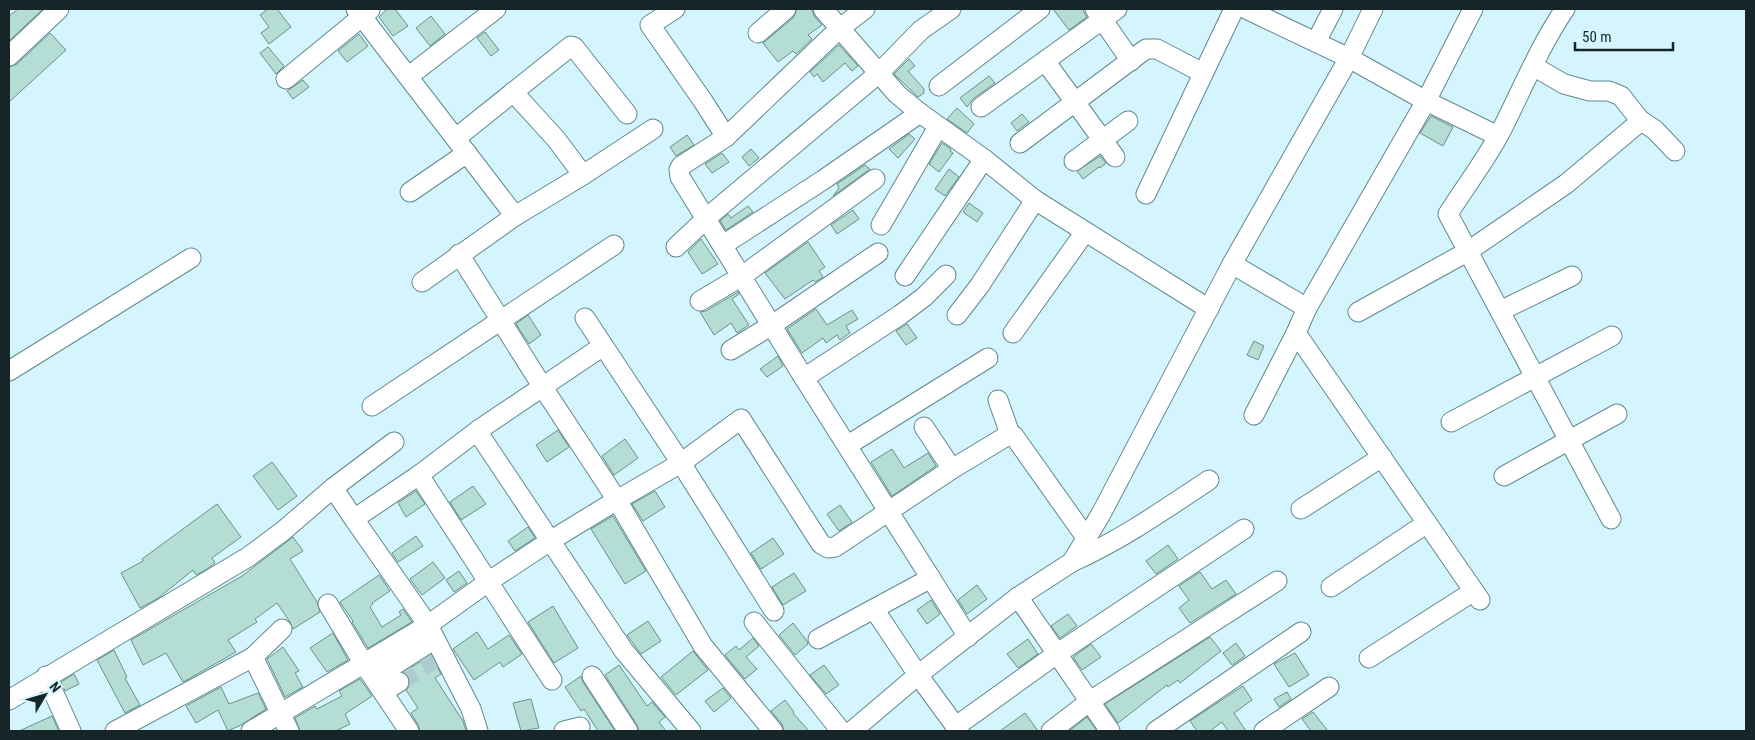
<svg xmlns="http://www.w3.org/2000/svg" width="1755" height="740" font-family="'Roboto Condensed',sans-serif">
<rect width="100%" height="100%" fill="#d4f5fd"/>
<g fill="#b4ded4" stroke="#6a9189">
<polygon points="18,9 43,9 9,41 9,16"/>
<polygon points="268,9 277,9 291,27 269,44 261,33 269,27 260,15"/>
<polygon points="387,9 395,9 408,26 393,36 379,17"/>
<polygon points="797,9 812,9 814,16 822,25 808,35 812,39 796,54 793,51 778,62 763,43 793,18"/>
<polygon points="1053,9 1082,9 1087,17 1069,30"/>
<polygon points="431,16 445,34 430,46 416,28"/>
<polygon points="485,32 499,50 491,56 477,38"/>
<polygon points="50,33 66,50 9,102 9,67 17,64"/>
<polygon points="359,34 368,46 347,62 338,51"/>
<polygon points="839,45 858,66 852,71 845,63 823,82 817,74 814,77 810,72"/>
<polygon points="268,47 284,66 276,74 260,53"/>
<polygon points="909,59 915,66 908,71 924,89 924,93 918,97 894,74"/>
<polygon points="989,76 995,83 974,98 967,107 960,98"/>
<polygon points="303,80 309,87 293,99 287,91"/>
<polygon points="957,108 974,124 967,133 947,119"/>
<polygon points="1022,114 1029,122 1017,131 1011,123"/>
<polygon points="1431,116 1453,127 1443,146 1420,133"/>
<polygon points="909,134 915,139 898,158 889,149"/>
<polygon points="687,135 694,145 676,156 670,147"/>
<polygon points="942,143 951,149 950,151 953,153 939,172 929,164"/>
<polygon points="751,149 759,158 749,166 742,157"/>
<polygon points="722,153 729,162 712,173 705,164"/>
<polygon points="1100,156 1106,163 1100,168 1099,167 1083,179 1077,171"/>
<polygon points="865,165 870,169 833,196 839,188 837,184"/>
<polygon points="949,169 959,177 945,196 935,189"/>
<polygon points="969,203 983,213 977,222 963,212"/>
<polygon points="748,206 753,212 726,230 720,221 728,214 731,218"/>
<polygon points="853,210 859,219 837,234 831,225"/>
<polygon points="701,239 718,264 702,274 688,252"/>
<polygon points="808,242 825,267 819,271 823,277 815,282 813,280 785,299 765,273"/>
<polygon points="738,292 739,294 732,299 749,325 737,333 731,323 714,335 700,312 706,311"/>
<polygon points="816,309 827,325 852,310 858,319 846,326 850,333 840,340 837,335 826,343 823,338 802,353 787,329"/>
<polygon points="528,315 541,335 529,344 516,324"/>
<polygon points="907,324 917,338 906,345 896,331"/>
<polygon points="1254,341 1264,346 1258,360 1247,355"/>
<polygon points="778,356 783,366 767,377 760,369"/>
<polygon points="558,430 569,447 547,462 536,445"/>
<polygon points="625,439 638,458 614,475 602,456"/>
<polygon points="892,449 904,468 928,453 936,466 892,496 871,462"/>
<polygon points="272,462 297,496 278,510 253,476"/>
<polygon points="473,486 486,504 461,520 450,502"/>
<polygon points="416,491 425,504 406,517 398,503"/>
<polygon points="655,491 665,507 643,521 632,504"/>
<polygon points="217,504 241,537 212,558 215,563 207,569 196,575 193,570 157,599 140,608 121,573 143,561 142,559"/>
<polygon points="840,505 852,522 839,531 827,514"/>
<polygon points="613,516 646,571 625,584 591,529"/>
<polygon points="528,527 535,538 515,551 508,541"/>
<polygon points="416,536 423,546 398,562 392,553"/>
<polygon points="293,537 303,551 290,559 317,602 320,612 293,629 290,622 277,603 255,619 257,622 228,640 236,652 183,682 166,653 143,665 131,640 242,576"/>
<polygon points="773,538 784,554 761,569 751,553"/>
<polygon points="1168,545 1178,559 1156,574 1146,561"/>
<polygon points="433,562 445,578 422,595 410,579"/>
<polygon points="459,571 467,583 454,592 446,580"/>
<polygon points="1200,572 1212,589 1226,580 1236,594 1190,623 1179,608 1189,600 1179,586"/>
<polygon points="794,573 806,591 783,605 772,587"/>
<polygon points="379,575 390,591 372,603 373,604 370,607 382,627 401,615 399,612 403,609 412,622 368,648 352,622 353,621 340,602"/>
<polygon points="977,585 987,599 967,614 958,600"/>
<polygon points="931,600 940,614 927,624 917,610"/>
<polygon points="553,606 578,648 554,663 528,622"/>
<polygon points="1068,614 1077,626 1060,638 1051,626"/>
<polygon points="648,621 661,641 641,654 627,635"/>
<polygon points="793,623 807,641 808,644 795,655 779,635"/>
<polygon points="477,632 488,649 509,635 522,654 503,667 500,662 474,680 453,649"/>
<polygon points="333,633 348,660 327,672 310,648"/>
<polygon points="1210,637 1221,651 1180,683 1178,680 1168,687 1167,685 1118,723 1105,704"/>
<polygon points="753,638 759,646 746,657 757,669 745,679 725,655 736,646 739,650"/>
<polygon points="1028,639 1038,654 1018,668 1007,654"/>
<polygon points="1236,643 1245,656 1232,665 1223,653"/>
<polygon points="1091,644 1101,657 1082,670 1073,657"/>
<polygon points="283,647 299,671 295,673 303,687 285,697 267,659"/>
<polygon points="114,650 127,677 125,678 140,705 125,713 97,660"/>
<polygon points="693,651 708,670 676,695 661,677"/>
<polygon points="1295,653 1309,675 1289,687 1274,664"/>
<polygon points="431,655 441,674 435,678 463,721 466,731 420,731 418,725 411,713 418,708 406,690 409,687 410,681 408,676 404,672"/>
<polygon points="619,665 647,706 652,702 665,717 659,722 666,731 639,731 637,725 605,675"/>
<polygon points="824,665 839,685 826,694 810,675"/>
<polygon points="74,674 79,684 65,691 61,682"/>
<polygon points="581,676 583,682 615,731 598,731 584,709 581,711 565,687"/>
<polygon points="360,679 372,696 345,714 350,724 336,731 300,731 295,718 315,706 317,709 342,696 339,691"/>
<polygon points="1243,686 1252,700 1234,713 1246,731 1228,731 1222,722 1210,731 1197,731 1190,721"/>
<polygon points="221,687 229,704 258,693 266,709 241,725 228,731 218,710 196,723 186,706"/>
<polygon points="723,688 731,698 714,712 705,701"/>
<polygon points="1287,692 1291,699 1279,707 1274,699"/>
<polygon points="531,699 539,728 521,731 513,703"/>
<polygon points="785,700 794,712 793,713 809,731 784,731 782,724 771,711"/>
<polygon points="1313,712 1328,731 1311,731 1302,719"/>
<polygon points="1025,713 1038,731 1000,731"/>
<polygon points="52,716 59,731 19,731"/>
<polygon points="1087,717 1097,731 1069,731"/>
</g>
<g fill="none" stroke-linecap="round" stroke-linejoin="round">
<polyline stroke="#aecbd2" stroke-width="19" stroke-dasharray="19 9" stroke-linecap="butt" points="399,682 436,658"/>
<g stroke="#608790" stroke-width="21">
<g id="minor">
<polyline points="356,9 515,216"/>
<polyline points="675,9 650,25 703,101 726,137"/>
<polyline points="823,9 897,94 920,113 984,159 1035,200 1209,309"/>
<polyline points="865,9 840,28 726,137 681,166 679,170 680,177 804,378 968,637"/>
<polyline points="1095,9 1131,61"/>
<polyline points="1246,9 1349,58 1426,101 1498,136"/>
<path d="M1565 9C1539 47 1521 92 1500 133 1485 161 1465 187 1448 214L1611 519"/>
<polyline points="758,33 786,9"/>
<polyline points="1316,42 1333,9"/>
<polyline points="9,56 59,9"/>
<polyline points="1045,61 1115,157"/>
<polyline points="409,76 496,9"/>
<polyline points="286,79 370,10"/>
<polyline points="939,86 1040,9"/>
<polyline points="513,92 556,139 583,175"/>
<polyline points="981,107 1117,9"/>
<polyline points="1640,120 1655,130 1675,151"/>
<polyline points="456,138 571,46 574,47 627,114"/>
<polyline points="1020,143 1146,49 1157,49 1203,73"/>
<polyline points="1074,161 1128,121"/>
<polyline points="410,192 467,153"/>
<polyline points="1146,194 1234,9"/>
<polyline points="881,225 938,127"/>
<polyline points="723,245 823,180 920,113"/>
<polyline points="676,247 710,215 879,73 921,30 951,9"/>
<polyline points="459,254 542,386 617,500 703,646 773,731"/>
<polyline points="1232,264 1307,308"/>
<polyline points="905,276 984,159"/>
<polyline points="422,282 515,216 583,175 653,129"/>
<polyline points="700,301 742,276 875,179"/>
<polyline points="1500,311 1572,276"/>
<polyline points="1358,312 1467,252 1566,184 1635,126 1640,120 1621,96 1609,91 1590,91 1564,84 1533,66"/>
<polyline points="957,315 980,285 1035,200"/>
<polyline points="585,318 681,463 774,611"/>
<polyline points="1013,333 1085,232"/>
<polyline points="1296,333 1480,600"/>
<polyline points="731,350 772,325 878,253"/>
<polyline points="9,371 191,258"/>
<polyline points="804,378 900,315 924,297 946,275"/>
<polyline points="998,400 1010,434"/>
<polyline points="372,406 614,245"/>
<polyline points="1254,415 1296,333 1307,308 1426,101 1473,9"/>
<polyline points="1451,422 1612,336"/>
<polyline points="924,427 952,469"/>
<polyline points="477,431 624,651 691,731"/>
<polyline points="848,445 988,358"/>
<polyline points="419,475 552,680"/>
<polyline points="1504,476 1617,414"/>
<polyline points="333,488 354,519"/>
<polyline points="1301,509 1382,457"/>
<path d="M1072 562C1121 540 1164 510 1209 480"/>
<polyline points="1331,587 1427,523"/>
<polyline points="1018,597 1110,731"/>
<polyline points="328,604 364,664 409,731"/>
<polyline points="874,609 918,675 959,731"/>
<polyline points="754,622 841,731"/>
<polyline points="818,639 931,578"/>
<polyline points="253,657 282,629"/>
<polyline points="1369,658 1474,591"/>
<polyline points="46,676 71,731"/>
<polyline points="592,676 628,731"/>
<polyline points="374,678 435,639"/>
<polyline points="383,692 399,682"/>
<polyline points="9,700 248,557 283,531 333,488 394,442"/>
<polyline points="955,727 1058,653 1244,529"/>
<polyline points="115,731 253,657 289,731"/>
<polyline points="251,731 428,625 488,582 550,541 617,500 681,463 741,419 821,544 828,548 835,547 952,469 1010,434 1014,436 1087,539"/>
<polyline points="478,731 471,709 428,625 354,519 419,475 477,431 603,346"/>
<polyline points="564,731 580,727"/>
<polyline points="852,731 918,675 1018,597 1072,562 1101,514 1232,264 1349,58 1373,9"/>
<polyline points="1051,731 1090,701 1277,581"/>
<polyline points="1156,731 1301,632"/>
<polyline points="1264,731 1329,687"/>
</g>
</g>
<use href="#minor" stroke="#fff" stroke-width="19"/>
</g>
<rect width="1755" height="740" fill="none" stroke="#152528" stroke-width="20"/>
<g transform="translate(45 695) rotate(52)" stroke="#d4f5fd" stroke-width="4" paint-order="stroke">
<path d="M0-4L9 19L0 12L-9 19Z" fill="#152528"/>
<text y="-8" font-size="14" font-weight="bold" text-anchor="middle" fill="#152528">N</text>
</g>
<path d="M1575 42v8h98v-8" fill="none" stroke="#152528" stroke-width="2.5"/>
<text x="1582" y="42" font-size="15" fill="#152528" stroke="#d4f5fd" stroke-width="4" paint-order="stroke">50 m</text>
</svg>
